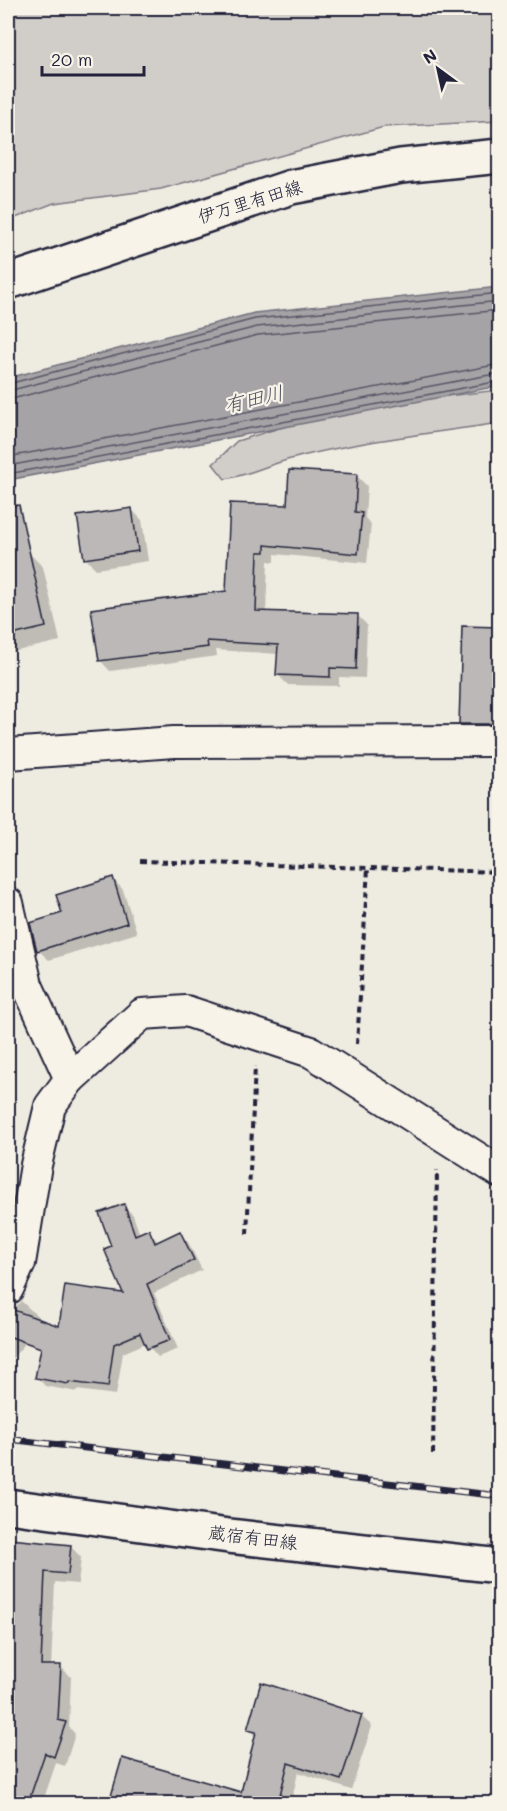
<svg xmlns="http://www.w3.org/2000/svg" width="507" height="1811" font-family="Mali,'Klee One',sans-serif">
<rect width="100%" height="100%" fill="#eeebe1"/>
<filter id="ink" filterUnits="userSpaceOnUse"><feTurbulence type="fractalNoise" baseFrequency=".0167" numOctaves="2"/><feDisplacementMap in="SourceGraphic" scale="12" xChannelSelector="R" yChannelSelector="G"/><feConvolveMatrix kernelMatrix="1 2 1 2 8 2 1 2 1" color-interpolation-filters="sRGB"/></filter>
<g filter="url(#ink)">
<g fill="#d1cdc9" stroke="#7a7882" stroke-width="1.5">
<polygon points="8,8 499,8 499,121 384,127 161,189 54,203 8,221"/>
<path d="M499 390V423C429 434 356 441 287 460 265 466 249 475 225 479L213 464 237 441 289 425 420 399Z"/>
</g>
<polygon fill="#a6a3a6" stroke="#716f7b" stroke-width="1.5" points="499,287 499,386 8,480 8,378 254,313"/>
<g fill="#0003">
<polygon points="357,476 367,486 365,518 371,524 367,563 275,554 275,562 268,561 266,613 357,615 367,625 365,678 339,677 339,686 288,685 278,675 279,654 216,650 217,656 110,671 100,660 227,593 288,506"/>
<polygon points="131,509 142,520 148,561 96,569 85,558"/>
<polygon points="29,553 43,567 60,641 8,653 8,558"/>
<polygon points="500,629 500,729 465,729 460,723"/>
<polygon points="113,879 123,890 137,933 49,960 38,950 64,914"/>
<polygon points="124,1206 133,1215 140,1235 149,1231 159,1243 179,1233 188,1242 202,1270 154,1293 178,1349 158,1357 146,1343 123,1353 116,1395 77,1390 77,1392 45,1386 37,1377 60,1328 126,1295 113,1247"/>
<polygon points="21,1301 44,1322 8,1363 8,1310 12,1311"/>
<polygon points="12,1541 70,1546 81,1557 78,1584 55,1582 51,1667 61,1667 71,1677 69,1727 75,1734 65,1766 56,1763 42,1804 8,1804 8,1738 11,1739 13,1669 8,1663"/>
<polygon points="361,1716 372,1726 351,1790 298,1772 291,1804 110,1804 123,1759 242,1793 256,1737 249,1729"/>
</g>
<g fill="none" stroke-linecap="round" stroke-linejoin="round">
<g stroke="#575666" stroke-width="1.5">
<polyline points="8,384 255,319 500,293"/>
<polyline points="8,391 257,327 500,301"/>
<polyline points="8,400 258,335 500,310"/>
<polyline points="8,457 500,364"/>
<polyline points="8,466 500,373"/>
<polyline points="8,474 500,381"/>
</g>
</g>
<g fill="#bbb8b7" stroke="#22223b" stroke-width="1.5">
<polygon points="289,470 357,474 355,512 362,513 358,554 265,545 265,552 258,552 256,611 358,614 356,669 330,668 330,677 276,675 278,645 207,641 208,647 99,661 91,609 226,591 230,503 287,505"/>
<polygon points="19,505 46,627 8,636 8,506"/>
<polygon points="132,508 138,551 84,559 77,516"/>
<polygon points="462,626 500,627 500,724 459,724"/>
<polygon points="113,877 127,923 37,951 30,923 62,913 56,895"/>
<polygon points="124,1204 135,1235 149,1229 155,1243 180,1231 194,1260 147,1284 170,1340 147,1349 140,1333 114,1344 108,1387 69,1382 68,1384 35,1378 41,1348 8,1336 8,1308 59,1326 65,1285 123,1293 104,1249 111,1246 99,1213"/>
<polygon points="10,1539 71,1545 68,1574 45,1572 41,1665 61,1665 58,1720 66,1722 54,1757 45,1753 28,1803 8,1803 8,1723 12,1661 8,1661 8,1573"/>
<polygon points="261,1682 362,1715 341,1780 288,1763 278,1803 109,1803 122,1758 241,1792 256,1732 247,1730"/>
</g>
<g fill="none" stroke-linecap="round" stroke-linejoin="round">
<g stroke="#22223b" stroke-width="34">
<g id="minor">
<polyline points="8,754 174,742 500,741"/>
<polyline points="8,903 27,985 70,1079 50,1106 36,1165 20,1263 8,1289"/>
<polyline points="70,1079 142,1014 186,1011 311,1052 500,1172"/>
</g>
</g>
<g stroke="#22223b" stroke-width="38">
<g id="secondary">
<polyline points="8,282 291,187 401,166 500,156"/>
<polyline points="8,1506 229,1536 500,1566"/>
</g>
</g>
<g stroke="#22223b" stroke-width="4" stroke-dasharray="6 4.5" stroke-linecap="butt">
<polyline points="140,861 500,872"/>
<polyline points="357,1044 368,868"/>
<polyline points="247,1234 255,1066"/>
<polyline points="433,1454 437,1170"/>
</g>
<use href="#minor" stroke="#f7f3e8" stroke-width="30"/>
<use href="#secondary" stroke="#f7f3e8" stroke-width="33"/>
<g stroke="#22223b" stroke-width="7">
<polyline id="rail" points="8,1439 500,1496"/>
</g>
<use href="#rail" stroke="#f7f3e8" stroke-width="4.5" stroke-dasharray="14" stroke-linecap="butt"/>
</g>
</g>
<g text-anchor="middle" stroke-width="4.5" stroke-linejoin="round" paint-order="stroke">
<g font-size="18" fill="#22223b" stroke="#f7f3e8">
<text transform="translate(250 202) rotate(-17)" y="6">伊万里有田線</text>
<text transform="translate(253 1538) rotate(7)" y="6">蔵宿有田線</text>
</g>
<g font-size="20" font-style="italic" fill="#504f60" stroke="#f7f3e8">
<text transform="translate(254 399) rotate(-13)" y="7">有田川</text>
</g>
</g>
<rect width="507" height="1811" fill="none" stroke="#f7f3e8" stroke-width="30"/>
<rect x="15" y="15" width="477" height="1781" fill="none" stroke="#22223b" stroke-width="2" filter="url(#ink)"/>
<g transform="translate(438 69) rotate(327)" stroke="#f7f3e8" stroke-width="4.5" paint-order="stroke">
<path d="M0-4.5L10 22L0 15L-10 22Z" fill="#22223b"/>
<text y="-9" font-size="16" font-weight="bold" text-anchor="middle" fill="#22223b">N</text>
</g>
<path d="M42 66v9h102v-9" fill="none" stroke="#22223b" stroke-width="3"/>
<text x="51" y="66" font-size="18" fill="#22223b" stroke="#f7f3e8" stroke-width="4.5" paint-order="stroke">20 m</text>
</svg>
